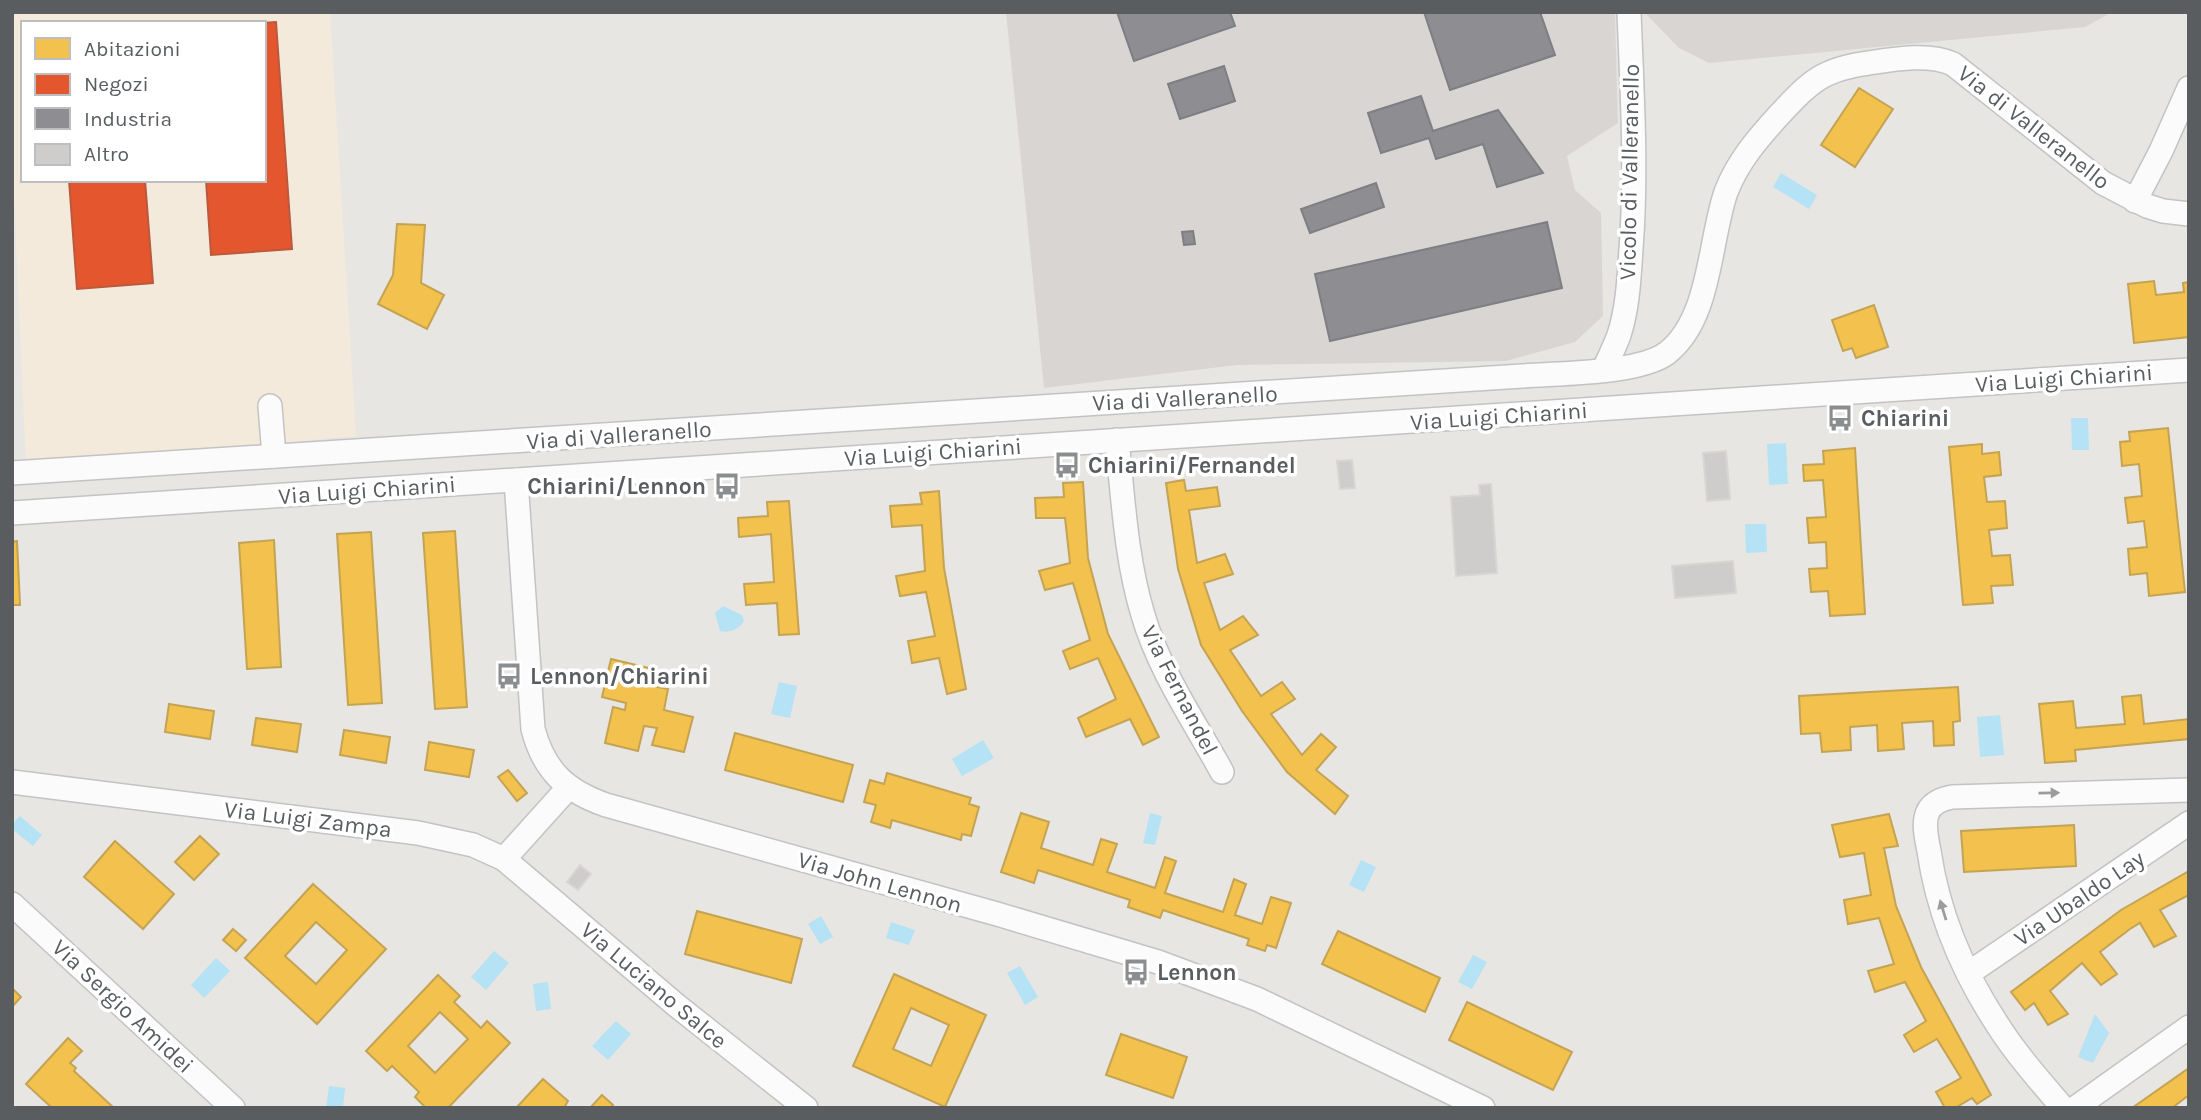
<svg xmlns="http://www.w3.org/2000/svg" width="2201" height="1120" font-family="Karla,sans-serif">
<rect width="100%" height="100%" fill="#e8e6e3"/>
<path fill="#f3eadb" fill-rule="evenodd" d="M12 12H330L356 436 26 465 12 146ZM23 23H264V180H23Z"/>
<g fill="#d8d5d3">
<polygon points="1006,12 1615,12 1618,123 1567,156 1575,190 1601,213 1603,316 1575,342 1506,361 1237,365 1044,388"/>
<polygon points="1644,12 2112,12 2085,27 1709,63 1679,48"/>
</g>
<g fill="#b5e2f4">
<polygon points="1781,173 1817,195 1809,209 1773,187"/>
<polygon points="2071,418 2088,418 2089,450 2072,450"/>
<polygon points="1786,443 1788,484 1769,485 1767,444"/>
<polygon points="1745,524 1766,524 1767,552 1746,553"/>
<path d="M723 606 742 615 744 621C741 628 728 634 720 631L715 613Z"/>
<polygon points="779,682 797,686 790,718 771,714"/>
<polygon points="2000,715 2004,755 1980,757 1977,717"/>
<polygon points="983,740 994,758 962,776 952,759"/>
<polygon points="1150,813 1162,816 1155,845 1143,843"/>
<polygon points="20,816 42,835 33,846 12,829 12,824"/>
<polygon points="1361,860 1376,867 1364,892 1349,885"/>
<polygon points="821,916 833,937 820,944 808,924"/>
<polygon points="891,922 915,930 909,945 886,938"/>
<polygon points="494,951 509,963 486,990 471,977"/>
<polygon points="1473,955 1487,962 1472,989 1458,982"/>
<polygon points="216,958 230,971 204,998 191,985"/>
<polygon points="1020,966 1038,997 1025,1005 1007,973"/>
<polygon points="548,982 551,1009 536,1011 533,984"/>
<polygon points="2095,1014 2109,1033 2093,1063 2078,1057"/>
<polygon points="616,1021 631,1034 608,1060 592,1046"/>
<polygon points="329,1086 345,1088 343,1108 326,1108"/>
</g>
<g fill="#f2c14e" stroke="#c4a353" stroke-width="2" fill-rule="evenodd">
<polygon points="1859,88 1893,109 1855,167 1821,145"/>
<polygon points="397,224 425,225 421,283 444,295 427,329 378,304 393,275"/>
<polygon points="2154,281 2156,295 2184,292 2183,283 2189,282 2189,337 2134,343 2128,284"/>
<polygon points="1874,305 1888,347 1856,358 1852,348 1843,351 1832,320"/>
<polygon points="2168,428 2185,592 2149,596 2147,573 2130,575 2128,549 2147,547 2144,521 2128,523 2125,498 2142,496 2139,464 2122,466 2120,442 2130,441 2129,432"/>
<polygon points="1982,444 1982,454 1999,452 2001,475 1984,477 1987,502 2005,501 2007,528 1989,530 1992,556 2010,555 2013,585 1991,586 1993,603 1963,605 1949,447"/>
<polygon points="1855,448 1865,614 1830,616 1828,591 1811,592 1809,569 1827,568 1826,542 1809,543 1807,518 1826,517 1823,480 1804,481 1803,465 1824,464 1823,451"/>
<polygon points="1184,480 1186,491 1217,487 1220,506 1189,510 1197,563 1225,554 1233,574 1204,583 1220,630 1243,616 1258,635 1230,650 1261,696 1282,682 1295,699 1271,714 1302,755 1321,734 1336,747 1316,770 1348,796 1335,814 1287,772 1242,711 1201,645 1178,569 1166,483"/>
<polygon points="1083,482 1088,558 1108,634 1159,737 1143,745 1130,719 1086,737 1078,718 1116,699 1098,658 1070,669 1063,651 1090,640 1073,583 1045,590 1039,571 1070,563 1065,518 1036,518 1035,498 1064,497 1063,483"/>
<polygon points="939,491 944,568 966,689 947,694 939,658 912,663 908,641 935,636 926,592 900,596 896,576 925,571 922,525 892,527 890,506 922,504 920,493"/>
<polygon points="789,501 799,634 779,635 777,603 746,605 744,584 774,582 771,534 739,537 738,518 768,516 767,502"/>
<polygon points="455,531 467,707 435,709 423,533"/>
<polygon points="371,532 382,703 348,705 337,534"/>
<polygon points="274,540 281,667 247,669 239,543"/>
<polygon points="17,541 20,605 12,605 12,542"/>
<polygon points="611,659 653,669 649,685 668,689 664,710 693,717 684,752 652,745 657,728 644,726 638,751 605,743 613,707 625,710 626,703 602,697"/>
<polygon points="1958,687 1960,721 1953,722 1954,745 1934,746 1933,721 1902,723 1904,749 1878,751 1877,725 1850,727 1851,750 1822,752 1820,733 1801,734 1799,696"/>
<polygon points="2141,695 2144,724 2189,719 2189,739 2075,750 2076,761 2045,763 2039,704 2073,701 2076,728 2125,724 2122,697"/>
<polygon points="169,704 214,711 210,739 165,732"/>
<polygon points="256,718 301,724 297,752 252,745"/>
<polygon points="344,730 390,737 386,763 340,755"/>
<polygon points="735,733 853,765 843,802 725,770"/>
<polygon points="429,742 474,750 469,777 425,770"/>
<polygon points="508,770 527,793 517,801 498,777"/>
<polygon points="887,773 971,798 969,804 979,807 971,836 962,834 961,840 892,820 890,828 871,822 876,805 864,802 870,780 884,784"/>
<polygon points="1021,813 1049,822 1041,848 1093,865 1101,839 1117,844 1107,872 1155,888 1165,857 1176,861 1165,893 1223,912 1234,879 1246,884 1235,915 1262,924 1271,897 1291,903 1276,948 1267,945 1265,951 1247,945 1249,939 1163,910 1160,918 1128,907 1130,900 1038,870 1034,883 1001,872"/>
<polygon points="1889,814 1898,846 1884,848 1896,906 1921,967 1991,1095 1977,1104 1972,1098 1955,1108 1945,1108 1936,1092 1961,1078 1937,1039 1914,1052 1904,1035 1926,1021 1905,982 1875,992 1868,971 1894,964 1879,918 1848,924 1844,900 1871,895 1864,853 1840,857 1832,825"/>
<polygon points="2074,825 2076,866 1964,872 1961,831"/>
<polygon points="200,836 219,854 194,880 175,862"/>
<polygon points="115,841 174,894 143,929 84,877"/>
<polygon points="2189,871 2189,895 2160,910 2176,936 2154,947 2140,923 2130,929 2100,952 2117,974 2101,985 2082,963 2050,991 2068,1014 2048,1025 2034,1003 2025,1010 2011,992 2121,910"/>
<path d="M313 884 386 949 317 1024 245 958ZM316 922 347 950 316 984 285 956Z"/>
<polygon points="697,911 802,939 791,983 685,954"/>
<polygon points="233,929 246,940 236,951 223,940"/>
<polygon points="1338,931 1440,978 1425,1012 1322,964"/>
<path d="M894 974 986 1015 945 1107 853 1066ZM911 1008 949 1025 931 1066 893 1049Z"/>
<path d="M438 975 460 996 454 1002 481 1028 487 1021 510 1043 448 1108H426L415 1097 419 1092 392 1066 387 1071 366 1051ZM440 1012 468 1039 435 1073 408 1046Z"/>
<polygon points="12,988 21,997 12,1007"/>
<polygon points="1467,1002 1572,1052 1553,1090 1449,1040"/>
<polygon points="1121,1034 1187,1057 1173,1098 1106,1075"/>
<polygon points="68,1038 82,1051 70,1063 76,1068 74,1071 114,1108 52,1108 26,1084"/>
<polygon points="2189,1068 2189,1095 2172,1108 2132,1108"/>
<polygon points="543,1079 568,1101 564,1108 516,1108"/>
<polygon points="602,1095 613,1105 611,1108 590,1108"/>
</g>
<g fill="#e4572e" stroke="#ba593d" stroke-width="2">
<polygon points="276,22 292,249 211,255 206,180 264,180 264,23 261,23"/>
<polygon points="69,180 145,180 153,283 77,289"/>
</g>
<g fill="#8d8d92" stroke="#7d7f83" stroke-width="2">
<polygon points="1117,12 1230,12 1235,26 1134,61"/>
<polygon points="1424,12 1540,12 1555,55 1450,90"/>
<polygon points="1224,66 1235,101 1180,119 1168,84"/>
<polygon points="1421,96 1433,131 1498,110 1543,173 1497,187 1483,144 1436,159 1429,138 1381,153 1368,113"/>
<polygon points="1376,183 1384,207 1310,233 1301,209"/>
<polygon points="1547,222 1562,288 1330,341 1315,274"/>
<polygon points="1193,231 1195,244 1184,245 1182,232"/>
</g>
<g fill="#cfcdcc" stroke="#d8d5d2" stroke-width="2">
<polygon points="1726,451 1730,499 1707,501 1703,453"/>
<polygon points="1352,460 1355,488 1340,489 1337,461"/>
<polygon points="1491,484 1497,573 1456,576 1451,497 1480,495 1479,485"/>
<polygon points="1733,561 1736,593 1675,598 1672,566"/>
<polygon points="580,865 591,874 578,890 567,882"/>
</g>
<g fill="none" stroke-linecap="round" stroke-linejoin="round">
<g stroke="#c2c3c3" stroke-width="26">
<g id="minor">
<polyline points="2135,201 2161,151 2189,88"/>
<path d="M1604 369C1609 358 1615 346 1619 335 1628 307 1629 278 1631 249 1637 171 1632 91 1629 12"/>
<polyline points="270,406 274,456"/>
<path d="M1117 440C1123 498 1126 559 1143 615 1159 670 1194 721 1222 772"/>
<path d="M12 473 1522 376C1558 373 1639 374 1667 353 1711 319 1709 241 1726 192 1738 161 1758 138 1780 114 1811 81 1823 69 1869 63 1895 59 1929 53 1953 64L2103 183 2147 206 2163 211 2189 214"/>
<path d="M516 480 533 729C544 771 566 791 606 805L997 914 1158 962 1257 999 1483 1108"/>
<polyline points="12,513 2189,370"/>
<polyline points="12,782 418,833 473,845 504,859 568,788"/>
<polyline points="504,859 676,1005 806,1108"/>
<polyline points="12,904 233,1108"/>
<polyline points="1969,973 2189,823"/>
<path d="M2063 1108C2040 1081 2016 1054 1997 1024 1963 972 1938 913 1929 851 1927 840 1923 826 1927 814 1931 803 1941 799 1952 797L2189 790"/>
<polyline points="2075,1108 2189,1027"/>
</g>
</g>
<use href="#minor" stroke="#fcfbfb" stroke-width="23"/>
</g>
<defs><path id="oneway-solid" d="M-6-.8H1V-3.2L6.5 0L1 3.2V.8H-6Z" transform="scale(1.75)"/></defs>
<g fill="#9a9c9e">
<use href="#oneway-solid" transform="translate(2049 793) rotate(-1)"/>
<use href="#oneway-solid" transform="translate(1943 910) rotate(-107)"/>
</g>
<defs>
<g id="bus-bare" transform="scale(2.1)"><path d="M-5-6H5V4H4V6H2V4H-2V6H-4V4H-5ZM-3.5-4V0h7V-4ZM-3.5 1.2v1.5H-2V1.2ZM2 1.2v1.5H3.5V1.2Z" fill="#8b8d8e" stroke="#fff" stroke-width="2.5" paint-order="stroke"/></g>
</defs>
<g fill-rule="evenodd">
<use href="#bus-bare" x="1840" y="418"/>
<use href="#bus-bare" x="1067" y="465"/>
<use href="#bus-bare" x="727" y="486"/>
<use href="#bus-bare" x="509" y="676"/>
<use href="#bus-bare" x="1136" y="972"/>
</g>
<g text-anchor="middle" stroke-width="7" stroke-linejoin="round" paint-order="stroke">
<g font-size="23" fill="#595d60" stroke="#fff">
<text transform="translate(2034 127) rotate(38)" y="8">Via di Valleranello</text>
<text transform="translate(1629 172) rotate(-89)" y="8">Vicolo di Valleranello</text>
<text transform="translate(2064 378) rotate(-4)" y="8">Via Luigi Chiarini</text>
<text transform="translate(1185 398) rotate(-3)" y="8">Via di Valleranello</text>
<text transform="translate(1499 416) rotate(-4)" y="8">Via Luigi Chiarini</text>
<text transform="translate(619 435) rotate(-4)" y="8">Via di Valleranello</text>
<text transform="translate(933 452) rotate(-4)" y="8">Via Luigi Chiarini</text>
<text transform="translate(367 490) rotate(-4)" y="8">Via Luigi Chiarini</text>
<text transform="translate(1180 690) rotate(63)" y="8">Via Fernandel</text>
<text transform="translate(308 819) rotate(7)" y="8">Via Luigi Zampa</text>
<text transform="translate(880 882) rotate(16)" y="8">Via John Lennon</text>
<text transform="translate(2079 898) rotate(-34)" y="8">Via Ubaldo Lay</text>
<text transform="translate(654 985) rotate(40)" y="8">Via Luciano Salce</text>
<text transform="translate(123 1006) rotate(43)" y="8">Via Sergio Amidei</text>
</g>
<g font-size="23" font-weight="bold" fill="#595d60" stroke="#fff" text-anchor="start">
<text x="1861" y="426">Chiarini</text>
<text x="1088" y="473">Chiarini/Fernandel</text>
<text x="706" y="494" text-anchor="end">Chiarini/Lennon</text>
<text x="530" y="684">Lennon/Chiarini</text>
<text x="1157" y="980">Lennon</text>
</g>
</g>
<rect width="2201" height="1120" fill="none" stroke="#595d60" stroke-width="28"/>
<rect x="21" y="21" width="245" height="161" fill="#ffffff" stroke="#bdbebf" stroke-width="2"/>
<rect x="35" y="38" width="35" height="21" fill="#f2c14e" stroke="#bdbebf" stroke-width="2"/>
<text x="84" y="56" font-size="21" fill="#595d60">Abitazioni</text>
<rect x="35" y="74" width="35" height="21" fill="#e4572e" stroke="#bdbebf" stroke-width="2"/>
<text x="84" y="91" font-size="21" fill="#595d60">Negozi</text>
<rect x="35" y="108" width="35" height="21" fill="#8d8d92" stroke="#bdbebf" stroke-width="2"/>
<text x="84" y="126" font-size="21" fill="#595d60">Industria</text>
<rect x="35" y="144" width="35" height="21" fill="#cfcdcc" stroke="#bdbebf" stroke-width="2"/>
<text x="84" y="161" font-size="21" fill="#595d60">Altro</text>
</svg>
